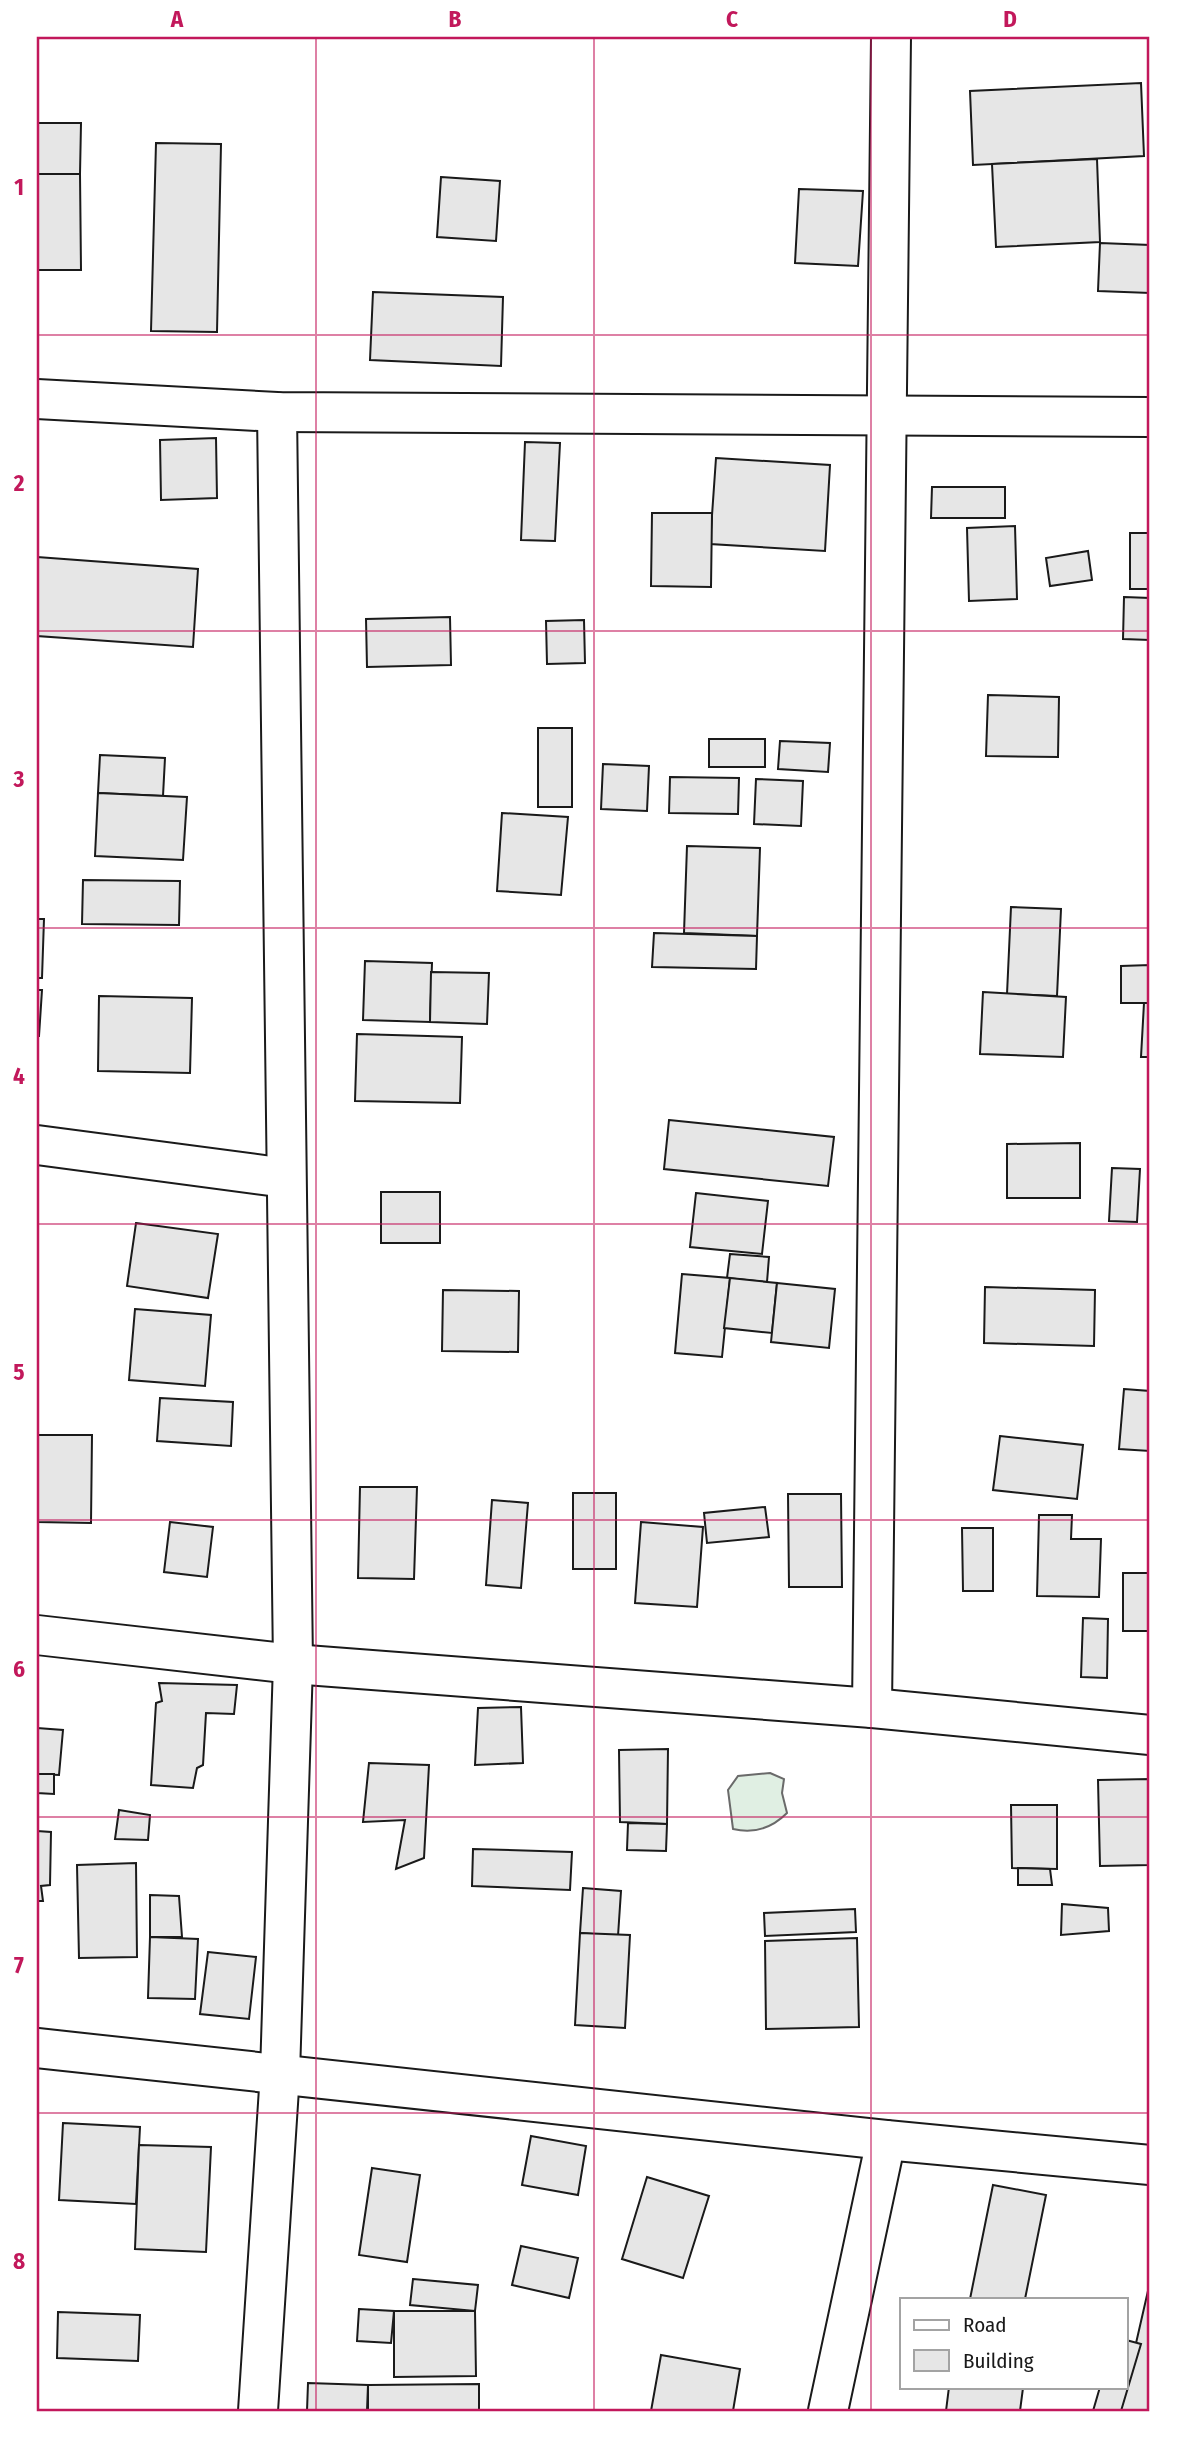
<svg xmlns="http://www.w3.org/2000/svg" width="1187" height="2448" font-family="'Fira Sans Condensed',sans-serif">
<rect width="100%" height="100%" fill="#fff"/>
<path fill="#e0efe3" stroke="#6a6a6a" stroke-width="2" d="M770 1773 784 1779 782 1793 787 1813C771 1829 754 1834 733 1829L728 1790 738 1776Z"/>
<g fill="#e6e6e6" stroke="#1a1a1a" stroke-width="2">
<polygon points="1141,83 1144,156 973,165 970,91"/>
<polygon points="37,123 81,123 80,174 37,174"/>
<polygon points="156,143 221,144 217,332 151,331"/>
<polygon points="1097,159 1100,242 996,247 992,164"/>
<polygon points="37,174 80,174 81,270 37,270"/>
<polygon points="441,177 500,181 496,241 437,237"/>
<polygon points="799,189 863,191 858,266 795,263"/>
<polygon points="1100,243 1150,245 1150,293 1098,291"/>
<polygon points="373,292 503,297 501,366 370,360"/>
<polygon points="216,438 217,498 161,500 160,440"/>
<polygon points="525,442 560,443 555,541 521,540"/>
<polygon points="716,458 830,465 825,551 710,544"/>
<polygon points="932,487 1005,487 1005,518 931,518"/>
<polygon points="652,513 712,513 711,587 651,586"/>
<polygon points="1015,526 1017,599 969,601 967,528"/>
<rect x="1130" y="533" width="20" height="56"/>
<polygon points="1088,551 1092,580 1050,586 1046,558"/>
<polygon points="37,557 198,569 193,647 37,636"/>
<polygon points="1124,597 1150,598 1150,640 1123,639"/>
<polygon points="450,617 451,665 367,667 366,619"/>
<polygon points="584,620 585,663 547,664 546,621"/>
<polygon points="988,695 1059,697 1058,757 986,756"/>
<rect x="538" y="728" width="34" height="79"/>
<rect x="709" y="739" width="56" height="28"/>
<polygon points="780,741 830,743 828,772 778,769"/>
<polygon points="100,755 165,758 163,796 98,793"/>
<polygon points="603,764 649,766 647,811 601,809"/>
<polygon points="670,777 739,778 738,814 669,813"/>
<polygon points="756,779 803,781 801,826 754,824"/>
<polygon points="98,793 187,797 183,860 95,856"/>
<polygon points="502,813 568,817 561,895 497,891"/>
<polygon points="687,846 760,848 757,936 684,933"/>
<polygon points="83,880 180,881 179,925 82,924"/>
<polygon points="1011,907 1061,909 1057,996 1007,994"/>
<polygon points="37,919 44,919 42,978 37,978"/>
<polygon points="654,933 757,936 756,969 652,967"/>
<polygon points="365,961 432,963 430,1022 363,1020"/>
<polygon points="1150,965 1150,1003 1121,1003 1121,966"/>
<polygon points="431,972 489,973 487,1024 430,1022"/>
<polygon points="37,990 42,990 39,1036 37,1036"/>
<polygon points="983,992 1066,997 1063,1057 980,1054"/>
<polygon points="99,996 192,998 190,1073 98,1071"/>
<polygon points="1144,1003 1150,1003 1150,1057 1141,1057"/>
<polygon points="357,1034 462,1037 460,1103 355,1101"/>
<polygon points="669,1120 834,1137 828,1186 664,1169"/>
<polygon points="1080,1143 1080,1198 1007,1198 1007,1144"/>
<polygon points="1112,1168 1140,1169 1137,1222 1109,1221"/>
<rect x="381" y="1192" width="59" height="51"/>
<polygon points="696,1193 768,1201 762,1254 690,1247"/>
<polygon points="136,1223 218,1234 208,1298 127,1286"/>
<polygon points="730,1254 769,1257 767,1282 727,1278"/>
<polygon points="682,1274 730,1278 722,1357 675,1353"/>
<polygon points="730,1278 777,1283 772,1333 724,1328"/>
<polygon points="777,1283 835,1289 829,1348 771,1342"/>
<polygon points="985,1287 1095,1290 1094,1346 984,1343"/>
<polygon points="443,1290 519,1291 518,1352 442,1351"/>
<polygon points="135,1309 211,1315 205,1386 129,1380"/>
<polygon points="1124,1389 1150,1391 1150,1451 1119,1449"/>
<polygon points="160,1398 233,1402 231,1446 157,1441"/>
<polygon points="37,1435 92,1435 91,1523 37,1522"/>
<polygon points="1000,1436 1083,1445 1077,1499 993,1490"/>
<polygon points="360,1487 417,1487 414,1579 358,1578"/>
<rect x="573" y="1493" width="43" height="76"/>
<polygon points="788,1494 841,1494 842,1587 789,1587"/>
<polygon points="492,1500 528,1503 521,1588 486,1585"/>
<polygon points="765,1507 769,1537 707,1543 704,1513"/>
<polygon points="1039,1515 1072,1515 1071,1539 1101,1539 1099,1597 1037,1596"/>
<polygon points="170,1522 213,1527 207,1577 164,1572"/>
<polygon points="641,1522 703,1527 697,1607 635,1603"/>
<polygon points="962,1528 993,1528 993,1591 963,1591"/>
<rect x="1123" y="1573" width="27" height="58"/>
<polygon points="1083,1618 1108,1619 1107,1678 1081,1677"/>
<polygon points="159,1683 237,1685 234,1714 206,1713 203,1765 197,1768 193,1788 151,1785 156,1703 162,1701"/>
<polygon points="521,1707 523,1763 475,1765 478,1708"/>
<polygon points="37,1728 63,1730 59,1775 37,1774"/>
<polygon points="668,1749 667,1824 620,1822 619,1750"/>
<polygon points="369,1763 429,1765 424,1858 396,1869 405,1820 363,1822"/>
<polygon points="37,1774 54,1774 54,1794 37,1793"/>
<polygon points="1150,1779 1150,1865 1100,1866 1098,1780"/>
<polygon points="1011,1805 1057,1805 1057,1869 1012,1868"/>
<polygon points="119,1810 150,1815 148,1840 115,1839"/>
<polygon points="628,1823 667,1824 666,1851 627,1850"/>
<polygon points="37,1831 51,1832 50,1885 41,1886 43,1901 37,1901"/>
<polygon points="473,1849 572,1852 570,1890 472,1886"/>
<polygon points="136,1863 137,1957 79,1958 77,1865"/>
<polygon points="1018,1868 1050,1869 1052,1885 1018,1885"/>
<polygon points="583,1888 621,1891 618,1936 580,1933"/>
<polygon points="150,1895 179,1896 182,1937 150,1937"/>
<polygon points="1062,1904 1108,1908 1109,1931 1061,1935"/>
<polygon points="855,1909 856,1932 765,1936 764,1913"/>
<polygon points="580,1933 630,1935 625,2028 575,2025"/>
<polygon points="150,1937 198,1939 195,1999 148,1998"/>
<polygon points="857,1938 859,2027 766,2029 765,1941"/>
<polygon points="208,1952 256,1957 249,2019 200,2014"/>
<polygon points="63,2123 140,2127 136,2204 59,2200"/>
<polygon points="531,2136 586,2146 578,2195 522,2185"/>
<polygon points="139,2145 211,2147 206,2252 135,2249"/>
<polygon points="372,2168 420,2175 407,2262 359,2255"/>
<polygon points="647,2177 709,2196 683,2278 622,2259"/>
<polygon points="993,2185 1046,2195 1025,2299 970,2299"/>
<polygon points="521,2246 578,2258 569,2298 512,2285"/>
<polygon points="413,2279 478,2285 475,2311 410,2305"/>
<polygon points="1150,2282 1150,2411 1120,2411 1126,2387"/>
<polygon points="359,2309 394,2311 391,2343 357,2341"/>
<polygon points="394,2311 475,2311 476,2376 394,2377"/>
<polygon points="58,2312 140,2315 138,2361 57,2358"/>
<polygon points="1126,2340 1141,2344 1121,2411 1093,2411 1100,2387 1126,2387"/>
<polygon points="661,2355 740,2369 733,2411 651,2411"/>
<polygon points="308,2383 368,2385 367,2411 307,2411"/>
<polygon points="479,2384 479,2411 368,2411 368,2385"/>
<polygon points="949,2387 1023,2388 1020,2411 946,2411"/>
</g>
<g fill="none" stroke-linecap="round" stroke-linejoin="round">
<g stroke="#1a1a1a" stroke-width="42">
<g id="street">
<polyline points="37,399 277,412 1150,417"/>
<polyline points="37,1145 286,1178"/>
<polyline points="37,1635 293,1664 872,1708 1150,1735"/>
<polyline points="872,1708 891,37"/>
<polyline points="37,2048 886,2140 1150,2165"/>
<polyline points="258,2411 280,2073 293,1664 277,412"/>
<polyline points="828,2411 886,2140"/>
</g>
</g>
<use href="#street" stroke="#fff" stroke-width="38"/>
</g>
<path fill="none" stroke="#c2185b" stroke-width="2" stroke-opacity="0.55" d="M316 37V2411M594 37V2411M871 37V2411M37 335H1150M37 631H1150M37 928H1150M37 1224H1150M37 1520H1150M37 1817H1150M37 2113H1150"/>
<rect width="1187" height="2448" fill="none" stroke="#ffffff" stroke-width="77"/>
<rect x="900" y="2298" width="228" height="91" fill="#ffffff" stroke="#a3a3a3" stroke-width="2"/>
<rect x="914" y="2320" width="35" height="10" fill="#ffffff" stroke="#a3a3a3" stroke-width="2"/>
<text x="963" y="2332" font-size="21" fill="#1a1a1a">Road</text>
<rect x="914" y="2350" width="35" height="21" fill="#e6e6e6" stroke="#a3a3a3" stroke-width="2"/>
<text x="963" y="2368" font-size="21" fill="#1a1a1a">Building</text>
<rect x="38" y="38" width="1110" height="2372" fill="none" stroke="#c2185b" stroke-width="2.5"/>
<g font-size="23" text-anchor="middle" font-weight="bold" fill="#c2185b">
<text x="177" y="27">A</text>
<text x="455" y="27">B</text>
<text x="732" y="27">C</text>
<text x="1010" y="27">D</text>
<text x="19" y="195">1</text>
<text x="19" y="491">2</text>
<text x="19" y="787">3</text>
<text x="19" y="1084">4</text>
<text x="19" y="1380">5</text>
<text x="19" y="1677">6</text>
<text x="19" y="1973">7</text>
<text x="19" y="2269">8</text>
</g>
</svg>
